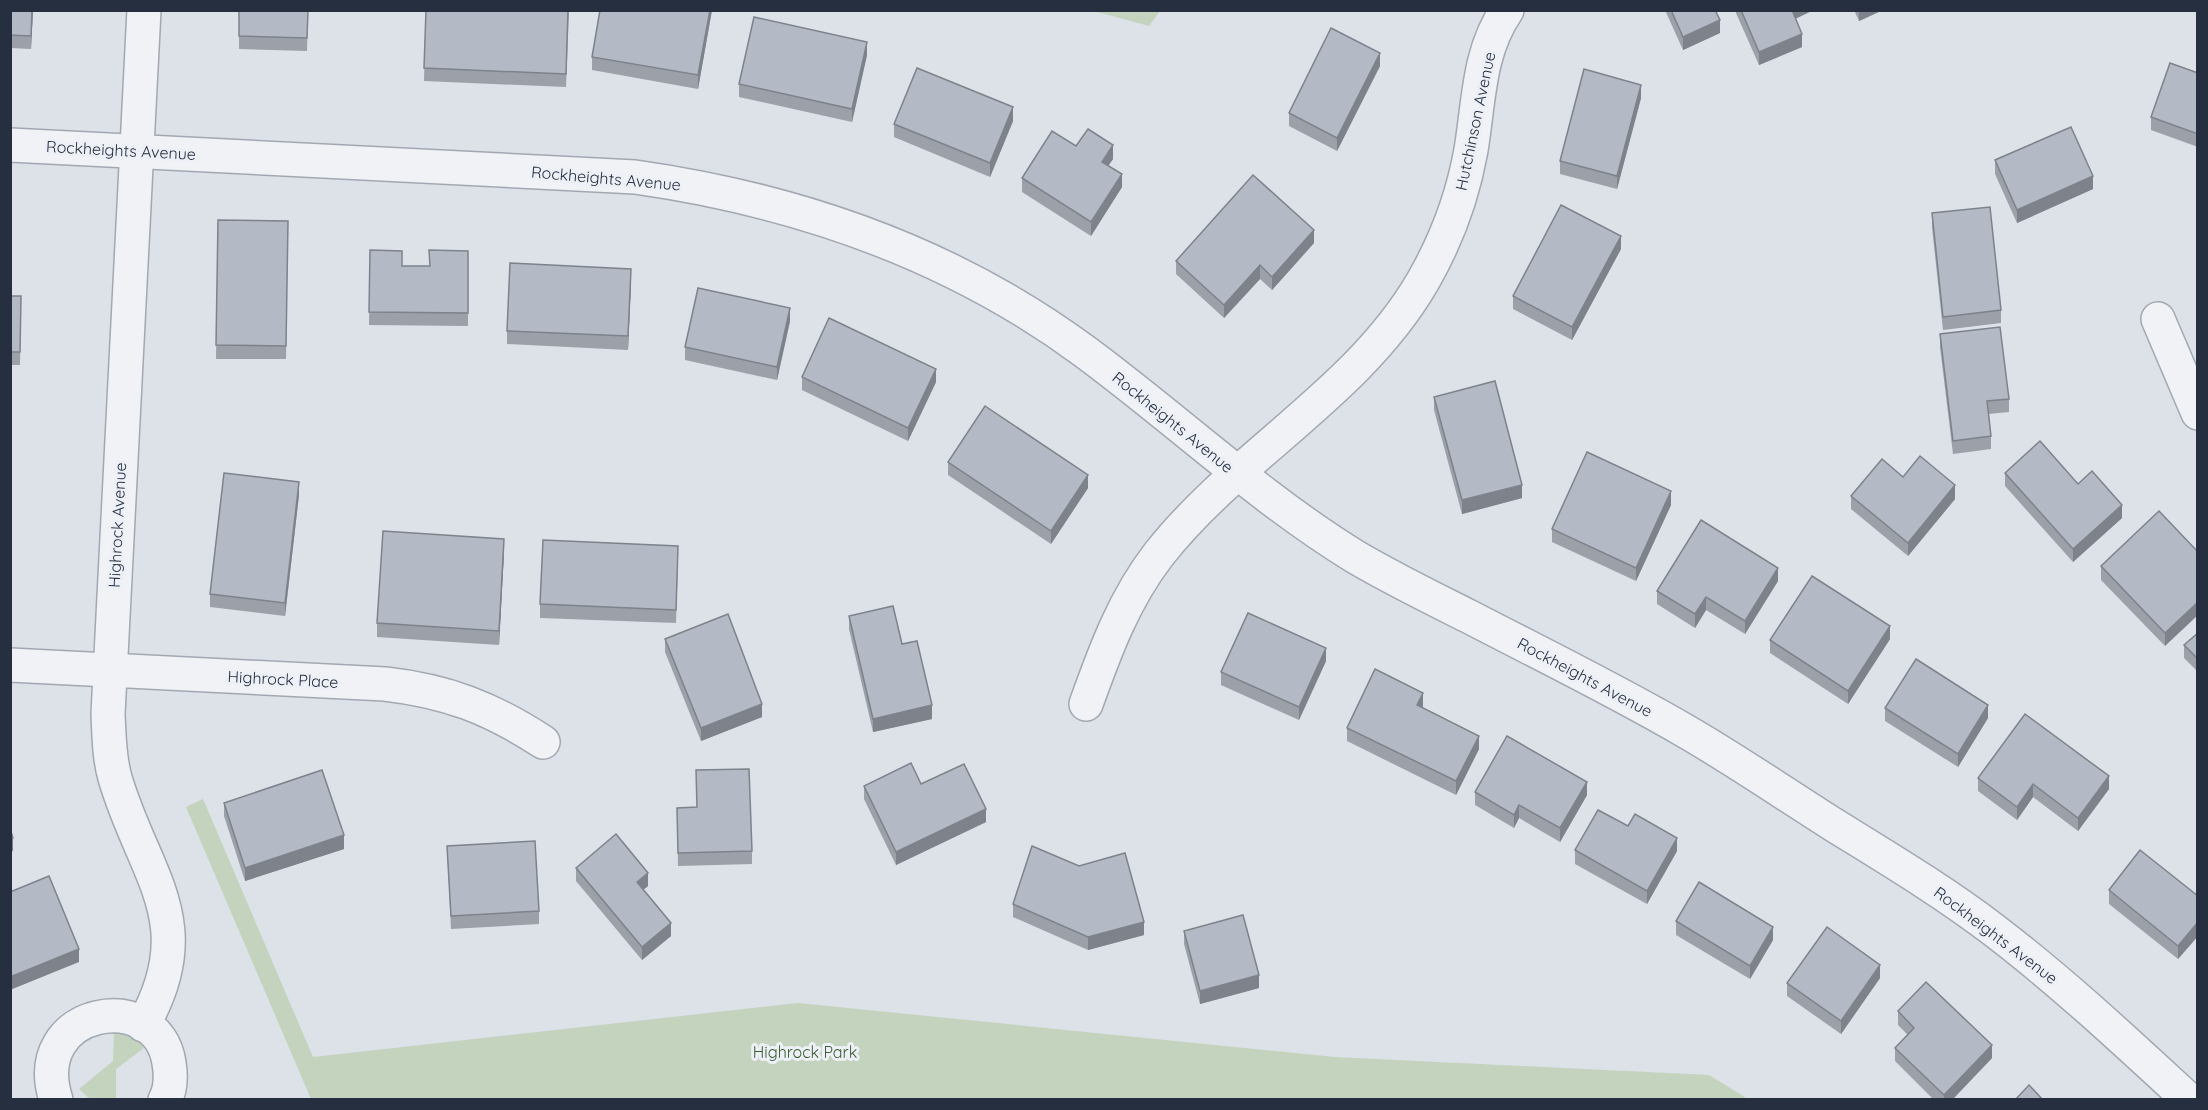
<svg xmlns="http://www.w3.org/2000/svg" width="2208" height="1110" font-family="Quicksand,sans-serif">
<rect width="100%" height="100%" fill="#dde1e8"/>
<g fill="#c3d3bd">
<polygon points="1094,11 1160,10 1160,11 1149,26"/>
<polygon points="203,799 313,1057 798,1003 1335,1057 1709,1075 1748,1099 311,1099 186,807"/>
<polygon points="114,1031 139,1041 144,1048 116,1069 116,1099 90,1099 79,1089 113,1061"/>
</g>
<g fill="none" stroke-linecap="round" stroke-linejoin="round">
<g stroke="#a2a8b2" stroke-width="36">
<g id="minor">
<path d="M10 145 635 177C797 200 951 253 1084 351 1175 418 1257 496 1354 556 1391 578 1430 597 1468 616 1541 654 1615 690 1687 732 1737 761 1785 794 1834 825 1889 859 1944 892 1995 931 2063 983 2126 1042 2189 1100"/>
<polyline points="2158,319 2198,413"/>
<path d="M10 665 385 684C447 691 491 708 543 742"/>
<path d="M1086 704C1105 651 1124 599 1159 554 1238 454 1358 393 1423 281 1446 241 1463 195 1471 150 1479 102 1478 52 1507 10"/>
<path d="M143 1025C202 922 143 874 115 778 109 757 109 735 108 714L144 10"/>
<path d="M56 1100C26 1007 158 986 169 1063 171 1075 171 1089 165 1100"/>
</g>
</g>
<use href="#minor" stroke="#f0f2f6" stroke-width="33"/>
</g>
<g fill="#9ba0a9">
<polygon points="10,10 33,10 31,49 10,48"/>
<polygon points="239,10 308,10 307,51 239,49"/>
<polygon points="426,10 569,10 566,87 424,81"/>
<polygon points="600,10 712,10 698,89 592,70 592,57"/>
<polygon points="1665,10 1715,10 1720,33 1683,50"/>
<polygon points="1736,10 1814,10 1795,19 1802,47 1759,65 1736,13"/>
<polygon points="1854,10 1883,10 1859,21"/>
<polygon points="867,55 852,122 739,97 739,84"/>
<polygon points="1380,66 1337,151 1289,126 1289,113"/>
<polygon points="2198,73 2198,147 2151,130 2151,117"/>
<polygon points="1641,98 1617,189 1560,174 1560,161"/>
<polygon points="1013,121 990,177 894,137 894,124"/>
<polygon points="1076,146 1113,159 1108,166 1122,187 1091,236 1022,192 1022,178"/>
<polygon points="1995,160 2093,189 2017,223 1995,174"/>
<polygon points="1932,213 2001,310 2001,323 1943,330 1932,227"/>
<polygon points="218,220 288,221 286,359 216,359"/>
<polygon points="1314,243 1272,290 1260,279 1224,318 1176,274 1176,261"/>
<polygon points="1621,249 1572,340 1513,309 1513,296"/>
<polygon points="370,250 402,266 429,266 468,251 468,326 369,325"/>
<polygon points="631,282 628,350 507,344 507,331"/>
<polygon points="10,296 21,296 20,365 10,365"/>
<polygon points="790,321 777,380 685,360 685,347"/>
<polygon points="1940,334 2009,399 2009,412 1989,414 1991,436 1991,449 1953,454 1940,347"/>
<polygon points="802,377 936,382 908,441 802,390"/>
<polygon points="1434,397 1522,498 1462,514 1434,410"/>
<polygon points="948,462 1088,488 1051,544 948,475"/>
<polygon points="2005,473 2078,484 2122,518 2073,562 2005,486"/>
<polygon points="1903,477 1955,499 1908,556 1851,509 1851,496"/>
<polygon points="299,495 285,616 210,607 210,594"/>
<polygon points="1671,505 1636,581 1552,542 1552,529"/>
<polygon points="504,552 499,645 377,637 377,623"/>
<polygon points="2198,552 2165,646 2101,580 2101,566"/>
<polygon points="678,559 676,623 540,618 540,604"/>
<polygon points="1778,581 1745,634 1706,610 1695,628 1657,604 1657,591"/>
<polygon points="849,616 902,644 932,719 873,732 849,629"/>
<polygon points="2198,633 2198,672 2184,658 2184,645"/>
<polygon points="665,639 762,717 701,741 665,652"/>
<polygon points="1890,639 1848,704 1770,653 1770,640"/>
<polygon points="1326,661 1299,720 1221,685 1221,672"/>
<polygon points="1423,706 1422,708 1479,749 1456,795 1347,741 1347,728"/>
<polygon points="1885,708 1988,718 1958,767 1885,721"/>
<polygon points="1978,778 2109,789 2078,831 2033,797 2017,820 1978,791"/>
<polygon points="921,784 986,822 896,865 864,799 864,786"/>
<polygon points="1475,792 1587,795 1560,842 1519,818 1514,828 1475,805"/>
<polygon points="224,803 344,849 245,881 224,816"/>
<polygon points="677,808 752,851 752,864 678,866"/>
<polygon points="1628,826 1677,851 1647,904 1575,864 1575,850"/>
<polygon points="447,846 539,911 539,924 451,929"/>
<polygon points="576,868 648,886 643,890 671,936 642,960 576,881"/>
<polygon points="2109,890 2198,896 2198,936 2178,959 2109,904"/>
<polygon points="1013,904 1144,935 1088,950 1013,917"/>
<polygon points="1676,921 1773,940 1750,979 1676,935"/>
<polygon points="1184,931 1259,988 1200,1004 1184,944"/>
<polygon points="1880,978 1841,1034 1787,996 1787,983"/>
<polygon points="1898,1011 1992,1058 1952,1100 1934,1100 1895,1061 1895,1048 1908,1035 1898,1025"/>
</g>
<g fill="#7e828a">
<polygon points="32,10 33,10 31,49 31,36"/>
<polygon points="710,10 712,10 698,89 698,75"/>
<polygon points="1790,10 1814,10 1790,21"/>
<polygon points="1859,10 1883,10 1859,21"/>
<polygon points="1720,20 1720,33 1683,50 1683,37"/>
<polygon points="1802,34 1802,47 1759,65 1759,52"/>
<polygon points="867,42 867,55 852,122 852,109"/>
<polygon points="1380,53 1380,66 1337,151 1337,138"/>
<polygon points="1641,85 1641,98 1617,189 1617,176"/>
<polygon points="1013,107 1013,121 990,177 990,163"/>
<polygon points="1113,145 1113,159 1102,175 1102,162"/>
<polygon points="1122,174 1122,187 1091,236 1091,222"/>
<polygon points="2093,176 2093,189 2017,223 2017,210"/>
<polygon points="1314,230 1314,243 1272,290 1272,277"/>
<polygon points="1621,236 1621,249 1572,340 1572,327"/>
<polygon points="1260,265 1260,279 1224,318 1224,305"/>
<polygon points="631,269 631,282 628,350 628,336"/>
<polygon points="790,308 790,321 777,380 777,367"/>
<polygon points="936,369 936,382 908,441 908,428"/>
<polygon points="1088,475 1088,488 1051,544 1051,531"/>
<polygon points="299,482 299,495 285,616 285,603"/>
<polygon points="1522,485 1522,498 1462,514 1462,500"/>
<polygon points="1955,485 1955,499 1908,556 1908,543"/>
<polygon points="1671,491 1671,505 1636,581 1636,568"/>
<polygon points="2122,505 2122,518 2073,562 2073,549"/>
<polygon points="504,539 504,552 499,645 499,631"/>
<polygon points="1778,568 1778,581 1745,634 1745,621"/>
<polygon points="1706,597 1706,610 1695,628 1695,614"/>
<polygon points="2198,602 2198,615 2165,646 2165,633"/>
<polygon points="1890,626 1890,639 1848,704 1848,691"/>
<polygon points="1326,648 1326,661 1299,720 1299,707"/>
<polygon points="1423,693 1423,706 1417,718 1417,705"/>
<polygon points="762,704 762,717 701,741 701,728"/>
<polygon points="932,705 932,719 873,732 873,719"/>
<polygon points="1988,705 1988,718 1958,767 1958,754"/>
<polygon points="1479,736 1479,749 1456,795 1456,781"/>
<polygon points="2109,776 2109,789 2078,831 2078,818"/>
<polygon points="1587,782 1587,795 1560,842 1560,828"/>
<polygon points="2033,784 2033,797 2017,820 2017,807"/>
<polygon points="1519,805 1519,818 1514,828 1514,815"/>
<polygon points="986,809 986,822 896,865 896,852"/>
<polygon points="344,835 344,849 245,881 245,868"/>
<polygon points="13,838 13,851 10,852 10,839"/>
<polygon points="1677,838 1677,851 1647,904 1647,891"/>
<polygon points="648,873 648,886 637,895 637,882"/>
<polygon points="1144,922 1144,935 1088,950 1088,937"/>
<polygon points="2198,922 2198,936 2178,959 2178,946"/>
<polygon points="671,923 671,936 642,960 642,947"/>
<polygon points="1773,927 1773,940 1750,979 1750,966"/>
<polygon points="79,949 79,962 10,990 10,977"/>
<polygon points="1880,965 1880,978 1841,1034 1841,1021"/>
<polygon points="1259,975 1259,988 1200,1004 1200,991"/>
<polygon points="1992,1045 1992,1058 1952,1100 1944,1100 1944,1095"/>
</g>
<g fill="#b4bac5" stroke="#7e828a" stroke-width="1.5">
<polygon points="10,10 32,10 31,36 10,35"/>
<polygon points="239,10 308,10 307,38 239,36"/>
<polygon points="426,10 568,10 566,74 424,68"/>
<polygon points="600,10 710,10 698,75 592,57"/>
<polygon points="1671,10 1715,10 1720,20 1683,37"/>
<polygon points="1741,10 1792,10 1802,34 1759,52"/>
<polygon points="754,17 867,42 852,109 739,84"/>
<polygon points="1331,28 1380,53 1337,138 1289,113"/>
<polygon points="2170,63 2198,73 2198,134 2151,117"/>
<polygon points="917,68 1013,107 990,163 894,124"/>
<polygon points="1584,69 1641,85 1617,176 1560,161"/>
<polygon points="2071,127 2093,176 2017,210 1995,160"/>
<polygon points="1088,129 1113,145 1102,162 1122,174 1091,222 1022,178 1052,131 1076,146"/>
<polygon points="1253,175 1314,230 1272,277 1260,265 1224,305 1176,261"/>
<polygon points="1561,205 1621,236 1572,327 1513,296"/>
<polygon points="1990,207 2001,310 1943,317 1932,213"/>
<polygon points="218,220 288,221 286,346 216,345"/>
<polygon points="370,250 402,251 402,266 430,266 429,250 468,251 468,313 369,312"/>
<polygon points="510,263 631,269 628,336 507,331"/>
<polygon points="698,288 790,308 777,367 685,347"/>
<polygon points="10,296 21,296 20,352 10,352"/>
<polygon points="829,318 936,369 908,428 802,377"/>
<polygon points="2000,327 2009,399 1987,401 1991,436 1953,441 1940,334"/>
<polygon points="1495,381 1522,485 1462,500 1434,397"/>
<polygon points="985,406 1088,475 1051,531 948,462"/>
<polygon points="2040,441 2078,484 2092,471 2122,505 2073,549 2005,473"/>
<polygon points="1587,452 1671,491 1636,568 1552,529"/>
<polygon points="1920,456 1955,485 1908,543 1851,496 1882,459 1903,477"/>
<polygon points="224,473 299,482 285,603 210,594"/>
<polygon points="2159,511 2198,552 2198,602 2165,633 2101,566"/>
<polygon points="1701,520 1778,568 1745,621 1706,597 1695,614 1657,591"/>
<polygon points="383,531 504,539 499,631 377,623"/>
<polygon points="543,540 678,546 676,610 540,604"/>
<polygon points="1812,576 1890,626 1848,691 1770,640"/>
<polygon points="893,606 902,644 917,641 932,705 873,719 849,616"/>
<polygon points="1248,613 1326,648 1299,707 1221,672"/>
<polygon points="728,614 762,704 701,728 665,639"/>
<polygon points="2198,633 2198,659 2184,645"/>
<polygon points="1916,659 1988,705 1958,754 1885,708"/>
<polygon points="1375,669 1423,693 1417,705 1479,736 1456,781 1347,728"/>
<polygon points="2025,714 2109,776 2078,818 2033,784 2017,807 1978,778"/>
<polygon points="1507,736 1587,782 1560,828 1519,805 1514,815 1475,792"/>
<polygon points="911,763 921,784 964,764 986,809 896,852 864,786"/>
<polygon points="749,769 752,851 678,853 677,808 697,807 696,770"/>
<polygon points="322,770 344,835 245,868 224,803"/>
<polygon points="1598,810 1628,826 1635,814 1677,838 1647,891 1575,850"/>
<polygon points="10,828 13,838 10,839"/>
<polygon points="616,834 648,873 637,882 671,923 642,947 576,868"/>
<polygon points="535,841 539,911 451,916 447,846"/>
<polygon points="1032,846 1079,866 1125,853 1144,922 1088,937 1013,904"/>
<polygon points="2140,850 2198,896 2198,922 2178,946 2109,890"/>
<polygon points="49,876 79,949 10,977 10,892"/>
<polygon points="1699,882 1773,927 1750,966 1676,921"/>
<polygon points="1243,915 1259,975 1200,991 1184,931"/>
<polygon points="1827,927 1880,965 1841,1021 1787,983"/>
<polygon points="1926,982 1992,1045 1944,1095 1895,1048 1914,1028 1898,1011"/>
<polygon points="2029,1085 2043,1100 2015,1100"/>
</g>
<g text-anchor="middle" stroke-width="6" stroke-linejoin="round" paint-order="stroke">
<g font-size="16" fill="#252f40" stroke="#edf0f6">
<text transform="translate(1475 121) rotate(-78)" y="6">Hutchinson Avenue</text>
<text transform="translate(121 150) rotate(3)" y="6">Rockheights Avenue</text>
<text transform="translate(606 178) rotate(5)" y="6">Rockheights Avenue</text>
<text transform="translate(1173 422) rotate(39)" y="6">Rockheights Avenue</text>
<text transform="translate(117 525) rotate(-87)" y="6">Highrock Avenue</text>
<text transform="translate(1585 677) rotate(28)" y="6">Rockheights Avenue</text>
<text transform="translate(283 679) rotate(3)" y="6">Highrock Place</text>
<text transform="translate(1996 935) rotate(37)" y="6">Rockheights Avenue</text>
</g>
<g font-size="16" fill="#395d32" stroke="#edf0f6">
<text x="805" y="1058">Highrock Park</text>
</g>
</g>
<rect width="2208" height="1110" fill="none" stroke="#252f40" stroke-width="24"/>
</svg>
